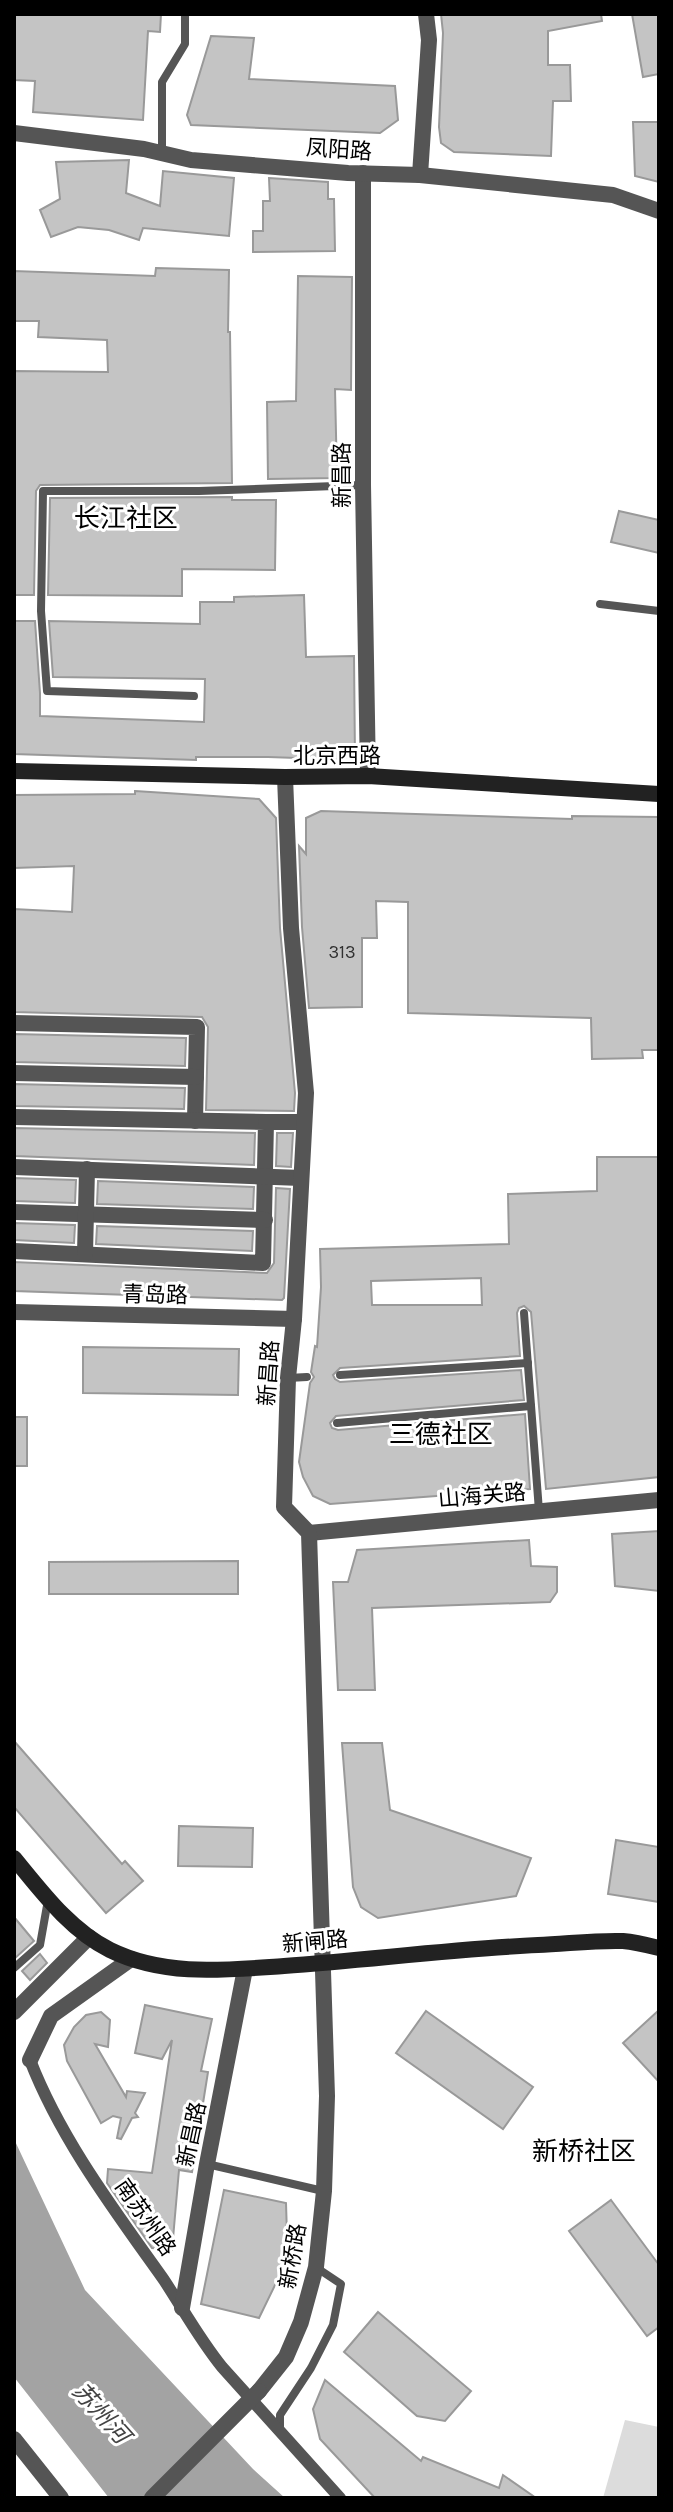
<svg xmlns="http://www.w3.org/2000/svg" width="673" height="2512" font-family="Karla,'Noto Sans SC',sans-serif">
<rect width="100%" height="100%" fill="#fff"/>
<polygon fill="#dcdcdc" points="625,2420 659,2427 659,2498 603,2498"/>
<polygon fill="#a3a3a3" points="14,2139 85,2290 253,2469 285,2498 109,2498 14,2377"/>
<g fill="#c4c4c4" stroke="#999" stroke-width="2" fill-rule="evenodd">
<polygon points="14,14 161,14 160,32 148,31 143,120 33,112 35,81 14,80"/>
<polygon points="441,14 601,14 602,21 548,31 548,65 570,65 571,101 553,101 551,156 454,152 441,143 439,127 443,33"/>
<polygon points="632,14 659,14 659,74 643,77"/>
<polygon points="211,36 254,38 249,79 395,86 398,120 380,133 191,125 187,115"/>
<polygon points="633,122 659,122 659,182 635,176"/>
<polygon points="129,160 126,193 160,206 163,171 234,178 229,236 143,228 139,240 109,230 78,227 51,237 40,210 60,199 56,162"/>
<polygon points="269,178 328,182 328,199 334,199 335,251 253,252 253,231 263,231 263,201 270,201"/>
<polygon points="156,268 229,270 228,332 230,332 232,483 40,485 36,491 34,595 14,595 14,371 108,372 107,340 38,337 39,321 14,321 14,271 155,276"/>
<polygon points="298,276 352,277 351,390 335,389 337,478 268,479 267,402 296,401"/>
<polygon points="232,497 232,500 276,500 275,570 182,569 182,596 48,595 50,498"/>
<polygon points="619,511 659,520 659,553 611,542"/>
<polygon points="304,595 306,657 354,656 355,760 268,757 196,757 196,760 14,754 14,621 35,621 40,693 40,716 204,722 205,679 53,677 49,621 200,624 200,602 234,602 234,597"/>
<polygon points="135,791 259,799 276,818 280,928 295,1093 294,1111 206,1110 208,1027 202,1017 14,1012 14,909 72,912 74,866 14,868 14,795 135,794"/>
<polygon points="321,811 572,819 572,816 659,817 659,1050 642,1050 643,1058 592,1059 591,1018 408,1013 408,902 376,901 377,938 362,938 362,1007 309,1008 302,927 299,846 306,854 306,818"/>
<polygon points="14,1034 186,1038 185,1066 14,1062"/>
<polygon points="14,1084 185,1088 184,1109 14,1106"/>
<polygon points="14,1128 255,1133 254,1165 14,1156"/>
<polygon points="277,1133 293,1133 291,1167 276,1166"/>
<path d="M597 1157H659V1477L546 1489 531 1312 524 1306 519 1308 517 1313 520 1356 340 1368 333 1375 335 1379 340 1382 521 1370 524 1400 336 1416 330 1423 332 1428 338 1430 525 1414 530 1489 330 1504 313 1496 303 1477 299 1462 310 1383 314 1377 311 1372 315 1346 317 1347 321 1287 320 1249 509 1244 508 1194 597 1191ZM481 1278 482 1305H372L371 1281Z"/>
<polygon points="14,1178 76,1180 75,1203 14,1201"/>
<polygon points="98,1181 254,1187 253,1209 97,1204"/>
<polygon points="276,1188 290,1189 284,1298 282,1300 14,1291 14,1262 267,1273 274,1263"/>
<polygon points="14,1223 75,1225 74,1243 14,1240"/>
<polygon points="97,1226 253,1231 252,1251 96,1244"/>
<polygon points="83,1347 239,1349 238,1395 83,1393"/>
<rect x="14" y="1417" width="13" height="49"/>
<polygon points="659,1531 659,1591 615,1586 612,1534"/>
<polygon points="529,1540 531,1566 557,1567 557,1592 550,1602 372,1608 375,1690 338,1690 333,1582 348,1582 357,1550"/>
<polygon points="238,1561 238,1594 49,1594 49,1562"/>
<polygon points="14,1741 122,1864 125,1861 143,1881 106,1913 14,1807"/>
<polygon points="342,1743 382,1743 390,1810 531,1858 516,1896 378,1918 361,1907 353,1887"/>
<polygon points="179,1826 253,1828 252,1867 178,1866"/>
<polygon points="616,1840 659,1847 659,1902 608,1894"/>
<polygon points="14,1917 34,1941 14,1959"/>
<polygon points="40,1954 47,1963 30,1980 22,1971"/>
<polygon points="145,2005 212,2019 201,2071 208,2072 192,2172 179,2170 172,2250 152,2248 107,2183 108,2169 152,2173 172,2040 162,2059 135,2053"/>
<polygon points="659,2010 659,2082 623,2043"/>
<polygon points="426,2011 533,2087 503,2129 396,2053"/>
<polygon points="101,2012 110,2020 108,2047 95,2044 126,2097 127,2091 145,2093 135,2113 138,2117 132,2118 121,2139 117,2138 121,2118 113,2116 101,2123 67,2061 64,2045 74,2027 86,2015"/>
<polygon points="224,2190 286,2203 287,2235 277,2281 259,2318 201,2304"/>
<polygon points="611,2200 659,2265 659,2327 647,2336 569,2231"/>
<polygon points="378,2312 471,2391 445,2421 417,2416 344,2352"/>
<polygon points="325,2380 421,2461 423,2457 499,2488 503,2475 536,2498 375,2498 320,2439 313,2409"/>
</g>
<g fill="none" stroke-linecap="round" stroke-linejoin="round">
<g stroke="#555" stroke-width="8">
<polyline points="162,153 162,82 185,44 185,14"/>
<polyline points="600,604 659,611"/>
<polyline points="194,696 47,691 41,611 43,491 199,491 362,485"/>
<polyline points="524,1313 539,1511"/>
<polyline points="340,1375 528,1363"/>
<polyline points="288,1378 307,1377"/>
<polyline points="337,1423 531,1406"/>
<polyline points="14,1968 40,1945 48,1900"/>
<polyline points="207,2164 323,2191"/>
<polyline points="280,2430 280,2415 311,2368 333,2325 341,2284 317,2268"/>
</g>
<path stroke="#555" stroke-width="12" d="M30 2060C61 2140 115 2211 164 2280 183 2309 200 2340 222 2367L340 2498"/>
<g stroke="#555" stroke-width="16">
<polyline points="363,173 363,485 368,776"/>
<polyline points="420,175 429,40 426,14"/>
<polyline points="14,1023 197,1027 195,1121"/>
<polyline points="14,1073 196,1077"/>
<polyline points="14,1117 266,1122 263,1263 14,1251"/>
<polyline points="266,1122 304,1122"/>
<polyline points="14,1167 301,1178"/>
<polyline points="14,1212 265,1220"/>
<polyline points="85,1254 87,1169"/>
<polyline points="14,1312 294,1319"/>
<polyline points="309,1533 659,1500"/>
<polyline points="30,2060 51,2016 131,1959"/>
<polyline points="182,2308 207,2164 245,1969"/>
<polyline points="259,2391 286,2357 301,2322 316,2267 324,2191 327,2096 309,1533 284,1507 288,1378 294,1319 306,1093 291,928 285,777"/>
<polyline points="14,2439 61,2498"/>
</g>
<g stroke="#555" stroke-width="16">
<polyline points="14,133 144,149 191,160 348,173 420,175 613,195 659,211"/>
<polyline points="14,2012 89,1937"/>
</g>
<g stroke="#222" stroke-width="16">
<polyline points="14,771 285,777 368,776 659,794"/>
<path d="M14 1858C42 1892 70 1930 110 1950 165 1977 225 1970 284 1966 369 1960 453 1949 538 1945 566 1944 595 1940 623 1941 635 1942 647 1945 659 1948"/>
</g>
<polyline stroke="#555" stroke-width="16" points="152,2498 259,2391"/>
</g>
<g text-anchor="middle" stroke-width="6" stroke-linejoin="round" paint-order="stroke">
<g font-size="18" fill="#313131">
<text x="342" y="958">313</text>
</g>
<g font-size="22" fill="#000" stroke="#fff">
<text transform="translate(339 149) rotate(4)" y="8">凤阳路</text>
<text transform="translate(341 475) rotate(-90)" y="8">新昌路</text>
<text x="337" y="763">北京西路</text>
<text transform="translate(155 1294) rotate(1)" y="8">青岛路</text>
<text transform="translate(268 1373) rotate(-86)" y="8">新昌路</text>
<text transform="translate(482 1495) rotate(-5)" y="8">山海关路</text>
<text transform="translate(315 1941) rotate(-5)" y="8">新闸路</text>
<text transform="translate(191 2134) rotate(-78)" y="8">新昌路</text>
<text transform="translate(146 2217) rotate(55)" y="8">南苏州路</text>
<text transform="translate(292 2256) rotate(-80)" y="8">新桥路</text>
</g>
<g font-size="24" font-style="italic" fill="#444" stroke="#fff">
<text transform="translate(101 2413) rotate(48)" y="8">苏州河</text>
</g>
<g font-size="26" fill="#000" stroke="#fff">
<text x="126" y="527">长江社区</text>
<text x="441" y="1443">三德社区</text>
<text x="584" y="2160">新桥社区</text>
</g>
</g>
<rect width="673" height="2512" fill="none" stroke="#000000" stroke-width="32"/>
</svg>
